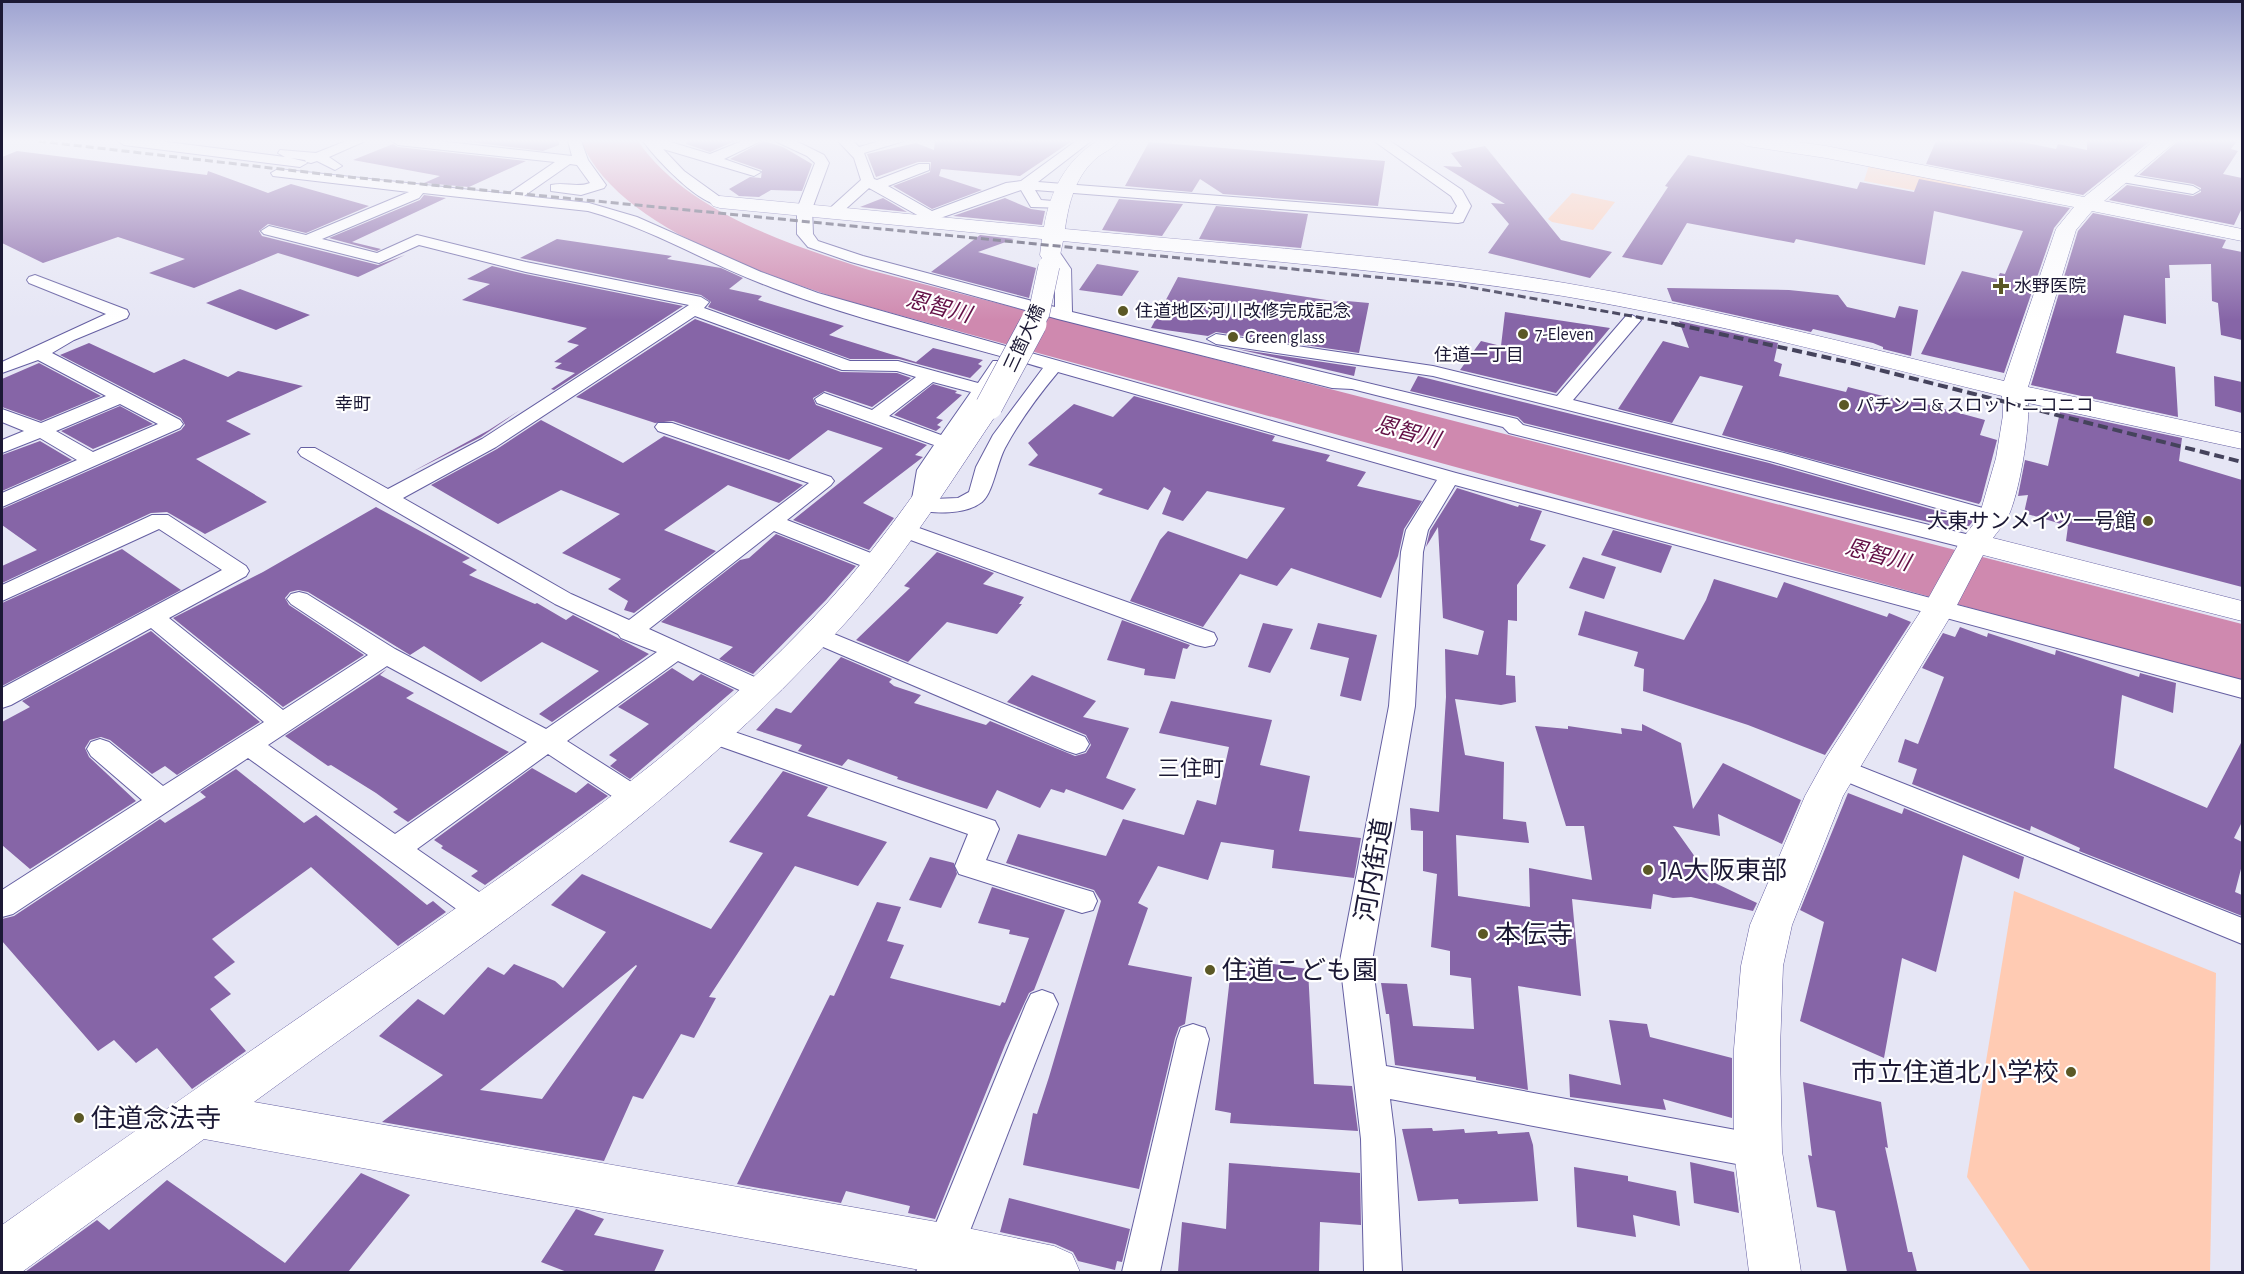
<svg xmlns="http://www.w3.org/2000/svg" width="2244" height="1274" font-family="'Alegreya Sans','Noto Sans JP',sans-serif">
<rect width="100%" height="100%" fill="#e6e6f5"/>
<g fill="#ffcbb3">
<polygon points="1869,165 1972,186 1966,200 1864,181"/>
<polygon points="1572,193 1615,202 1593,230 1552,222 1548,219"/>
<polygon points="2014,891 2216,973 2210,1272 2031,1272 1967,1177"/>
</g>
<path fill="#cf89af" d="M581 141H638C686 212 791 245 869 270L2242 624V682L837 298C758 272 615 225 581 141Z"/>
<g fill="#8665a7" fill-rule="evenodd">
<polygon points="462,141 559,141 559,145 543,151"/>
<polygon points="687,141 735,141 710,152 686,144"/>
<polygon points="764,141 783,147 812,164 802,191 771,190 759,197 739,196 729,189 750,177 761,178 762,170 730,159"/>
<polygon points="935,141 1072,141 1020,176 941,169 939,176 982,190 932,209 893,186 930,172 931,162 918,162 876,177 867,154 916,143 934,150"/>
<polygon points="1936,141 2017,141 2056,149 2058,144 2087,150 2087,141 2150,141 2083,195 1926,164"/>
<polygon points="2178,141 2237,141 2231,149 2238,151 2223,174 2242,178 2242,208 2234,225 2109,200 2127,185 2193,196 2201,192 2201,188 2193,184 2139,175"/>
<polygon points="1149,142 1385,161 1378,206 1223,194 1200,179 1192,192 1125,186"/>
<polygon points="393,144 398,147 526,161 469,187 424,183 440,176 353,160"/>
<polygon points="1485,146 1561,240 1612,252 1590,278 1488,253 1509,224 1491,203 1505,204 1443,166 1462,167 1451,153"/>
<polygon points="17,151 207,175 208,171 268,193 291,184 369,206 306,233 268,224 259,231 262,236 378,265 405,255 358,277 278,253 194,288 149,273 185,259 118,237 43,263 2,243 2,157"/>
<polygon points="1688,155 1857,189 1860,182 1914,192 1919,179 2070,208 2054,228 2004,373 1921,354 1962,271 1997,279 2000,273 2005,274 2023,231 1934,211 1925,265 1796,239 1794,243 1687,223 1662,265 1622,257 1668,187 1665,186"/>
<polygon points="424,195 446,198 352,242 381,249 377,251 329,238 420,200"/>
<polygon points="883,198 907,212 860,207"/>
<polygon points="1005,198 1031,209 1045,211 1042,225 953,216"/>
<polygon points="1119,199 1183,204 1162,236 1102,230"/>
<polygon points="1216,206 1308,214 1301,248 1199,239"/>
<polygon points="2093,213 2226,240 2222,248 2242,252 2242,340 2221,335 2218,303 2212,301 2211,264 2169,265 2170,278 2165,278 2166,324 2124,315 2116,353 2175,367 2178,417 2031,385 2078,231"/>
<polygon points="980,235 1014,239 978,252 1036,268 1029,298 931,272"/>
<polygon points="557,239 672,256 667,259 721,268 743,278 729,289 762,296 758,300 844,326 829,335 916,362 933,348 983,360 978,364 982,366 970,378 899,359 850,359 708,307 711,302 701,295 520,258"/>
<polygon points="1097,264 1139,271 1122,296 1079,290"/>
<polygon points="492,266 525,274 683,306 554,390 551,389 575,373 555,368 562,363 554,362 579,345 567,342 587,328 462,300 490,284 467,279"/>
<polygon points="1178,277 1346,303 1347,301 1369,303 1359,353 1216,332 1208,336 1151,328"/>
<polygon points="1667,288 1789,290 1838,295 1847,307 1895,318 1899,306 1918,310 1911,356 1883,349 1883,347 1873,343 1813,329 1811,332 1672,301"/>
<polygon points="240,289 310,315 276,330 206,303"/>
<polygon points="1505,312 1610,328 1556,393 1460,370 1481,341 1501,346"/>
<polygon points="695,319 841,372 897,373 911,378 872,407 825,391 813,398 816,405 927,445 915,455 923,457 863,503 894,518 869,550 793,520 883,448 828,430 789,460 673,421 655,423 576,397"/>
<polygon points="1679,321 1778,343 1774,361 1782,364 1779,376 1846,392 1848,387 1910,403 1911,400 1985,420 1980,435 1997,440 1981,501 1979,504 1722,435 1743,386 1700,376 1672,423 1618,409 1663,341 1689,348"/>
<polygon points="89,343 154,373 184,359 228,377 238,371 303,386 226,421 251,434 196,459 267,502 205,534 167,512 151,513 2,583 2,566 37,550 2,525 2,509 181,430 185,425 181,418 60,355"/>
<polygon points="1237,349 1356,367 1354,376"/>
<polygon points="39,363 101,396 41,421 2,407 2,379"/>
<polygon points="1418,376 1769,463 1973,521 1965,531 1524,423 1518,417 1410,391"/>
<polygon points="2214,376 2242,382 2242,413 2215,406"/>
<polygon points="933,384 957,391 955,393 962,395 936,418 943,420 937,425 941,427 936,431 894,415"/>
<polygon points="1134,396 1275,436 1272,441 1330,455 1326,461 1366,472 1357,486 1422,501 1404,529 1398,556 1381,598 1291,568 1277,586 1240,574 1203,627 1130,601 1160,540 1168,531 1247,559 1285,508 1207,491 1183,521 1162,514 1171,491 1164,487 1148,510 1098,494 1103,489 1028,465 1038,455 1028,443 1074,404 1113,417"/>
<polygon points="120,406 153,424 93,449 61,431"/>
<polygon points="520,410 481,437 410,473 489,430"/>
<polygon points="2060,412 2182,438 2179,461 2242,480 2242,587 2066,541 2068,526 2024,513 2028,495 2018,496 2025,460 2048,466"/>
<polygon points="541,420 623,463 664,436 803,485 779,503 728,485 664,530 716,551 634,613 624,610 628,601 608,589 621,579 562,553 620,514 561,490 498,524 431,485 497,449"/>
<polygon points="40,441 72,460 2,491 2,455"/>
<polygon points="1457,488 1518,507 1519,505 1542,511 1530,540 1546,545 1517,585 1517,621 1508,620 1506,675 1515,676 1516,702 1501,705 1455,699 1465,755 1504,762 1503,819 1526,822 1529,843 1456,835 1458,896 1530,907 1529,868 1592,880 1584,826 1566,826 1535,726 1568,729 1568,726 1622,734 1621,728 1642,731 1642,724 1681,743 1693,809 1723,763 1801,800 1782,844 1718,814 1720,836 1673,826 1713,882 1757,903 1753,911 1691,897 1673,898 1653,894 1651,909 1572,899 1581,996 1518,986 1528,1090 1476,1080 1476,1077 1395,1065 1389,1014 1386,1014 1381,983 1407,984 1413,1026 1474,1029 1471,978 1450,975 1450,951 1431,947 1437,874 1423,871 1423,831 1411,830 1410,808 1439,812 1446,697 1445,649 1478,655 1484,631 1443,618 1438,527 1426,547 1430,531"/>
<polygon points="376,507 470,558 462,562 477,570 469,575 535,604 537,603 566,620 573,615 649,654 552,722 539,714 599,671 542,642 481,682 424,646 410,655 308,592 298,590 290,592 285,598 289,605 364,655 283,707 173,618 263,572"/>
<polygon points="1613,530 1672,546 1661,573 1601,555"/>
<polygon points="776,534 856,566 826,600 753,674 719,659 733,647 661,622 740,560 749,558"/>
<polygon points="122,549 181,590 2,686 2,603"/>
<polygon points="937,552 994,573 983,584 1024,597 1019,604 1022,604 997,634 947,622 908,662 856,640 910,588 904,586"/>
<polygon points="1583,557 1616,567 1604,599 1569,588"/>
<polygon points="1714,579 1777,598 1784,582 1887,617 1889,613 1911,622 1825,755 1748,725 1643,691 1644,669 1634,666 1638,652 1578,635 1585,611 1684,640 1706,600"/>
<polygon points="1122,620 1190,645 1187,649 1183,648 1175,679 1144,675 1145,669 1107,660"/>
<polygon points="1263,623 1293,629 1270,673 1248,667"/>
<polygon points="1318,623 1377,635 1361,701 1340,696 1349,658 1310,649"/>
<polygon points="1960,627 1987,637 1988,633 2055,655 2056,650 2139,677 2140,673 2176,683 2173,713 2122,695 2114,768 2207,808 2242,741 2242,822 2234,838 2242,842 2242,865 2235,892 2242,895 2242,916 2079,851 2080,848 2031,826 2030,831 1912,784 1917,769 1898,762 1905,739 1918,744 1944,677 1922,668 1943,633 1955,637"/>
<polygon points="151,631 260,722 177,775 165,766 152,774 110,740 101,737 90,740 85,748 89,757 136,801 30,869 2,845 2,722 30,707 22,701"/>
<polygon points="841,657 892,679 889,682 894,686 921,695 914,703 986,725 990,721 1075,756 1086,753 1091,745 1086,735 1007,702 1032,675 1096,701 1083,717 1129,728 1106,778 1136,789 1123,810 1066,789 1064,793 1051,789 1040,808 997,790 987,809 897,779 898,777 848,759 842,766 798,751 802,745 756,730 776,708 791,713"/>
<polygon points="672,668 693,681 701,674 734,690 630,779 610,766 617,760 609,755 649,724 618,707"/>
<polygon points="387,669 380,675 414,693 406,698 509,752 408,822 393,812 398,809 376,793 331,765 328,766 285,736"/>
<polygon points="1171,701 1272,720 1260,765 1310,776 1299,831 1361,838 1354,878 1272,868 1274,850 1221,842 1208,880 1158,866 1138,903 1148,908 1128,965 1192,977 1185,1024 1179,1027 1175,1038 1139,1189 1023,1165 1033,1113 1037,1114 1049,1077 1101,901 1094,890 1006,863 1018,834 1106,856 1123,819 1184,835 1197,800 1216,805 1229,747 1159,733"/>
<polygon points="532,768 576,793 588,783 608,796 485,885 471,876 478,871 441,848 443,846 434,840"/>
<polygon points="236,769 304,823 316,815 427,905 433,901 446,912 398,946 311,867 212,939 235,962 214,977 231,994 210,1009 246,1051 192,1089 157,1048 136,1063 114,1040 98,1051 2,941 2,919 14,916 160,819 165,823 206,797 200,792"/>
<path d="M783 771 828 787 807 816 887 842 858 886 795 866 709 997 716 998 694 1038 681 1034 643 1099 633 1096 604 1161 382 1122 443 1075 379 1036 418 999 444 1015 488 967 504 975 514 964 555 981 563 988 606 932 551 905 582 874 711 929 763 853 729 842ZM636 965 637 966 542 1099 480 1090Z"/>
<polygon points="1848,793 1902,814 1904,808 2024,857 2019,879 1963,855 1936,972 1902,958 1884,1058 1800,1021 1824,922 1800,910"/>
<polygon points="930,857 954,863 957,874 941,908 909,900"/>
<polygon points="992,887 1065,910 1034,990 1029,993 1005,1045 935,1219 908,1213 910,1206 846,1191 841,1203 737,1184 830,995 834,996 877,902 901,907 887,941 904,945 890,978 1000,1006 1002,1002 1005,1003 1029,938 1009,934 1010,930 978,923"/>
<polygon points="1246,960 1308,969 1314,1084 1352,1086 1358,1131 1230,1123 1231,1113 1215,1110 1230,977 1245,980"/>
<polygon points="1609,1020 1647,1024 1650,1037 1732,1058 1732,1118 1663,1099 1666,1110 1570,1097 1569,1074 1621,1085"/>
<polygon points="1803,1082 1881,1102 1888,1148 1885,1147 1908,1252 1912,1252 1917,1272 1847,1272 1835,1211 1817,1207 1808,1155 1812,1156"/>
<polygon points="1432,1128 1433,1131 1464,1129 1465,1133 1497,1131 1498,1134 1529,1132 1533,1145 1538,1201 1459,1204 1458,1199 1418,1201 1402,1129"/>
<polygon points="1690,1162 1734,1172 1739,1213 1694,1203"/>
<polygon points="1229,1163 1360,1173 1361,1225 1320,1222 1319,1272 1178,1272 1182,1222 1226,1229"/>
<polygon points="1574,1167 1628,1176 1628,1181 1676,1191 1680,1226 1633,1215 1636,1237 1577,1227"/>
<polygon points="361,1173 410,1195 348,1272 25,1272 97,1220 109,1230 167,1180 285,1263"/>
<polygon points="1009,1198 1130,1229 1122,1262 1117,1261 1115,1270 1078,1261 1073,1252 1055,1244 1000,1232"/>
<polygon points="576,1209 604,1219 594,1235 664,1250 654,1272 567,1272 541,1262"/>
</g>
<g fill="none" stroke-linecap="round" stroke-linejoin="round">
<g stroke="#655fa2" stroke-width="2">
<g id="street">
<polygon points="118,141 159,141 285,157 278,153 280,150 316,153 346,141 365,141 329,157 342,166 335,170 317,161 311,163 291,158 305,160 307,163 300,167 124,145"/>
<path d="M392 141H438L572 156 568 141H581L588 160 606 185 604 188 581 195 551 191V185C565 182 577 188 590 183L577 165 570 164 524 196 589 203 637 217 761 272 818 293 1456 473 2242 680V698L1455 485 1428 530 1423 552 1415 706 1372 961 1386 1066 1758 1134 1770 1139 1776 1151 1770 1163 1758 1168 1390 1099 1395 1139 1402 1272H1364L1361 1139 1340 961 1389 706 1401 552 1406 530 1437 480 1058 372C1038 396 1020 420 1005 448 997 463 993 493 982 502 966 515 933 514 915 509L911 505 917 470 934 445 817 403 815 399 824 393 872 410 916 377 897 371 842 370 695 316 496 447 403 498 571 594 629 620 809 483 658 431 655 427 658 423H672L831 477 834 481 831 485 787 520 886 559 889 564 886 569H870L774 531 649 629 770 684 774 690 770 696 761 699 752 696 678 661 567 741 647 792 651 799 647 806 637 810 627 806 548 754 417 849 495 903 499 912 495 921 484 925 473 921 248 758 13 914 2 917V890L142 800 91 756 87 749 91 742 100 739 109 742 163 786 264 722 151 628 11 705 2 708V688L222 570 159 529 2 601V585L152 515H168L246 566 249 571 246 576 169 618 283 710 368 655 291 604 287 599 291 594 299 592 307 594 395 649 546 729 657 652 621 638 618 634 555 604 301 456 298 452 301 448H315L388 489 482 439 689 305 526 272 419 245 379 263 264 234 261 231 269 226 306 235 409 192 273 176 271 173 278 169 508 194 555 162 398 145ZM423 193 588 211C653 229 710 265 773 288 860 321 953 342 1043 368L993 435 976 467 969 492 958 498 933 499 937 470 1008 365 1005 361H993L978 383 898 361H850L704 308 709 302 701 297 526 262 417 235 377 253 322 239 419 198ZM933 382 971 392 941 435 889 416ZM387 666 527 742 395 834 268 745Z"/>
<path d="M643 141H667L710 154 742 141H761L724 159 761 172 754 176 663 149 684 171 727 202 725 205C703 210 655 158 643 141Z"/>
<polygon points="775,141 795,141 804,145 824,155 829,163 812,209 813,234 818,241 863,256 1055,307 1055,269 1044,253 1052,248 1058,250 1071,269 1072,312 1517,419 1523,425 1982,538 1985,543 1982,548 1974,550 1509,433 1503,427 1352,389 1332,388 1058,319 851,262 808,247 797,234 797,209 815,163 807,156"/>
<polygon points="838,141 853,141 859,147 880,141 904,141 864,153 874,179 877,180 919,164 929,164 929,170 888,186 932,211 1006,183 1021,181 1076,141 1091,141 1038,182 1453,214 1457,206 1451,196 1374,141 1390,141 1462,190 1471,206 1463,222 1458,223 1035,190 1041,200 1065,202 1067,205 1065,208 1031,207 1021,190 920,225 913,221 919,216 869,188 839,215 829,215 827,212 829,209 861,180 854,158"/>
<polygon points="2121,174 2193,186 2200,190 2193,194 2116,181 2114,178"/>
<path d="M35 275 127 310 129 314 127 318 74 340 52 353 180 420 183 424 180 428 2 507V493L77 460 40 438 2 453V440L24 431 2 422V409L41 423 106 396 38 360 2 373V362L106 314 29 283 27 280 29 277ZM120 404 158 424 93 452 56 431Z"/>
<polygon points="1632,315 1641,320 1573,400 1784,453 2001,513 2004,518 2001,523 1993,524 1770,461 1433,376 1216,344 1207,339 1216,334 1433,366 1557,396 1626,316"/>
<polygon points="905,523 1214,633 1217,639 1214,645 1205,647 1196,645 897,535 894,530 897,525"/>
<polygon points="817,627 1085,737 1089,744 1085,751 1076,754 1067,751 809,641 805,635 809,629"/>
<polygon points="714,725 995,821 999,829 986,860 1093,892 1097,901 1093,910 1082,913 959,874 955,866 968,834 705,741 701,734 705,727"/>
<polygon points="1839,758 2242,918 2242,944 1830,775 1826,768 1830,761"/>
<polygon points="1042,990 1053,994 1058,1004 954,1272 916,1272 1026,1004 1031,994"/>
<polygon points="1193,1024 1205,1028 1209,1039 1160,1272 1122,1272 1177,1039 1181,1028"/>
</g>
</g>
<g stroke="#655fa2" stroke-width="1">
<g id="secondary">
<path d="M1097 141H1119C1114 148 1106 151 1099 156 1076 174 1069 201 1065 229 1232 245 1400 255 1565 283 1713 308 1858 346 2004 381L2056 229 2074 207 1826 158 1747 146 1738 141H1790L1826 146 2084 197 2154 141H2176L2104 201 2242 229V241L2092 211 2076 230 2028 387 2242 433V449L2028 403C2030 429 2019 496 2007 519 2003 526 1997 532 1993 538L2242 601V621L1983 555 1956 607 1843 796 1792 925 1783 966 1780 1049 1782 1151 1801 1272H1749L1734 1151V1049L1741 966 1750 925 1805 796 1826 758 1924 606 1959 543 1979 517 1996 458 2003 415 2002 396C1856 360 1711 321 1563 296 1398 270 1230 258 1063 241L1059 260H1043L1040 255 1042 239 720 208 713 206 710 202 713 198 720 196 1044 227C1050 192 1065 161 1097 141Z"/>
<path d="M989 398 998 400 1002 406C953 478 906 555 848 620 678 811 458 952 254 1102L943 1223 1054 1246 1072 1254 1080 1272H931L204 1139 22 1272H2V1225C139 1127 278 1033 416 936 560 836 709 733 828 602 885 540 931 469 980 400Z"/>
</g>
</g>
<use href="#street" fill="#fff" fill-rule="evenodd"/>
<use href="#secondary" fill="#fff" fill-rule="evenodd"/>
<polyline stroke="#45435c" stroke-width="3" stroke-dasharray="8 4" stroke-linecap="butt" points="38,141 349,177 1457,285 1682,325"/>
<polyline stroke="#45435c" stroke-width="4" stroke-dasharray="10 5" stroke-linecap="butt" points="1675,324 1852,363 2242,462"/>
<g stroke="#655fa2" stroke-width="22" stroke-linecap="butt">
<polyline id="secondary-bridge-far1" points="1032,325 1039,313 1049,266"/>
</g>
<g stroke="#655fa2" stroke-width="28" stroke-linecap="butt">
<polyline id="secondary-bridge" points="989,406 1033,324"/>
</g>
<use href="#secondary-bridge-far1" stroke="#fff" stroke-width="21"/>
<use href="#secondary-bridge" stroke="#fff" stroke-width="27"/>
</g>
<linearGradient id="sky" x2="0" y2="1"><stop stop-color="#9ea3d1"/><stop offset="0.44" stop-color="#f4f4fa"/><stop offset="1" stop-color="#f4f4fa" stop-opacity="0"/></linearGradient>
<rect width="2244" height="320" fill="url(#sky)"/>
<g fill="#5b5825" stroke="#fff" stroke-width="2">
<path d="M1998 277h6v6h6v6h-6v6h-6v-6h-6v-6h6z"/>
<circle cx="1123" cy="311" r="6"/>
<circle cx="1523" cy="334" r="6"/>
<circle cx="1233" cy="337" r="6"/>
<circle cx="1844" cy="405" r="6"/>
<circle cx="2148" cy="521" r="6"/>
<circle cx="1648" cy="870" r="6"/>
<circle cx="1483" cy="934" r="6"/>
<circle cx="1210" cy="970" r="6"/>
<circle cx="2071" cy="1072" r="6"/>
<circle cx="79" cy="1118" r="6"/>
</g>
<g text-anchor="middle" stroke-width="4.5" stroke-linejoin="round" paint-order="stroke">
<g font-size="18" fill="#1c1935" stroke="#fff" text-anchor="start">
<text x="2014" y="292">水野医院</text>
<text x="1135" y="317">住道地区河川改修完成記念</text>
<text x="1535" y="340">7-Eleven</text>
<text x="1245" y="343">Green glass</text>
<text x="1856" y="411">パチンコ &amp; スロット ニコニコ</text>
</g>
<g font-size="18" fill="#1c1935" stroke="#fff">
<text transform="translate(1024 338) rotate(-65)" y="6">三箇大橋</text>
</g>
<g font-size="18" fill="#1c1935" stroke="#fff">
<text x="1479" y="361">住道一丁目</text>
<text x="353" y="410">幸町</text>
</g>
<g font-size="21" fill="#1c1935" stroke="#fff" text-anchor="end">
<text x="2136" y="528">大東サンメイツ一号館</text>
</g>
<g font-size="22" font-style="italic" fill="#620e45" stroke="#fff">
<text transform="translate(939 306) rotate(15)" y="8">恩智川</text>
<text transform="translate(1408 431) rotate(15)" y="8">恩智川</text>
<text transform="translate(1878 554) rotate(15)" y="8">恩智川</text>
</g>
<g font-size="22" fill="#1c1935" stroke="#fff">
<text x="1191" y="776">三住町</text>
</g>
<g font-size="26" fill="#1c1935" stroke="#fff">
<text transform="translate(1373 870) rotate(-80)" y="9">河内街道</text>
</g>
<g font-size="26" fill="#1c1935" stroke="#fff" text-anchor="start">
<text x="1660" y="879">JA大阪東部</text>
<text x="1495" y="943">本伝寺</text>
<text x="1222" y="979">住道こども園</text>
<text x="2059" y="1081" text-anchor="end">市立住道北小学校</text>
<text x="91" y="1127">住道念法寺</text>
</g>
</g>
<rect width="2244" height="1274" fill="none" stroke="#1c1935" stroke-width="6"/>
</svg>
